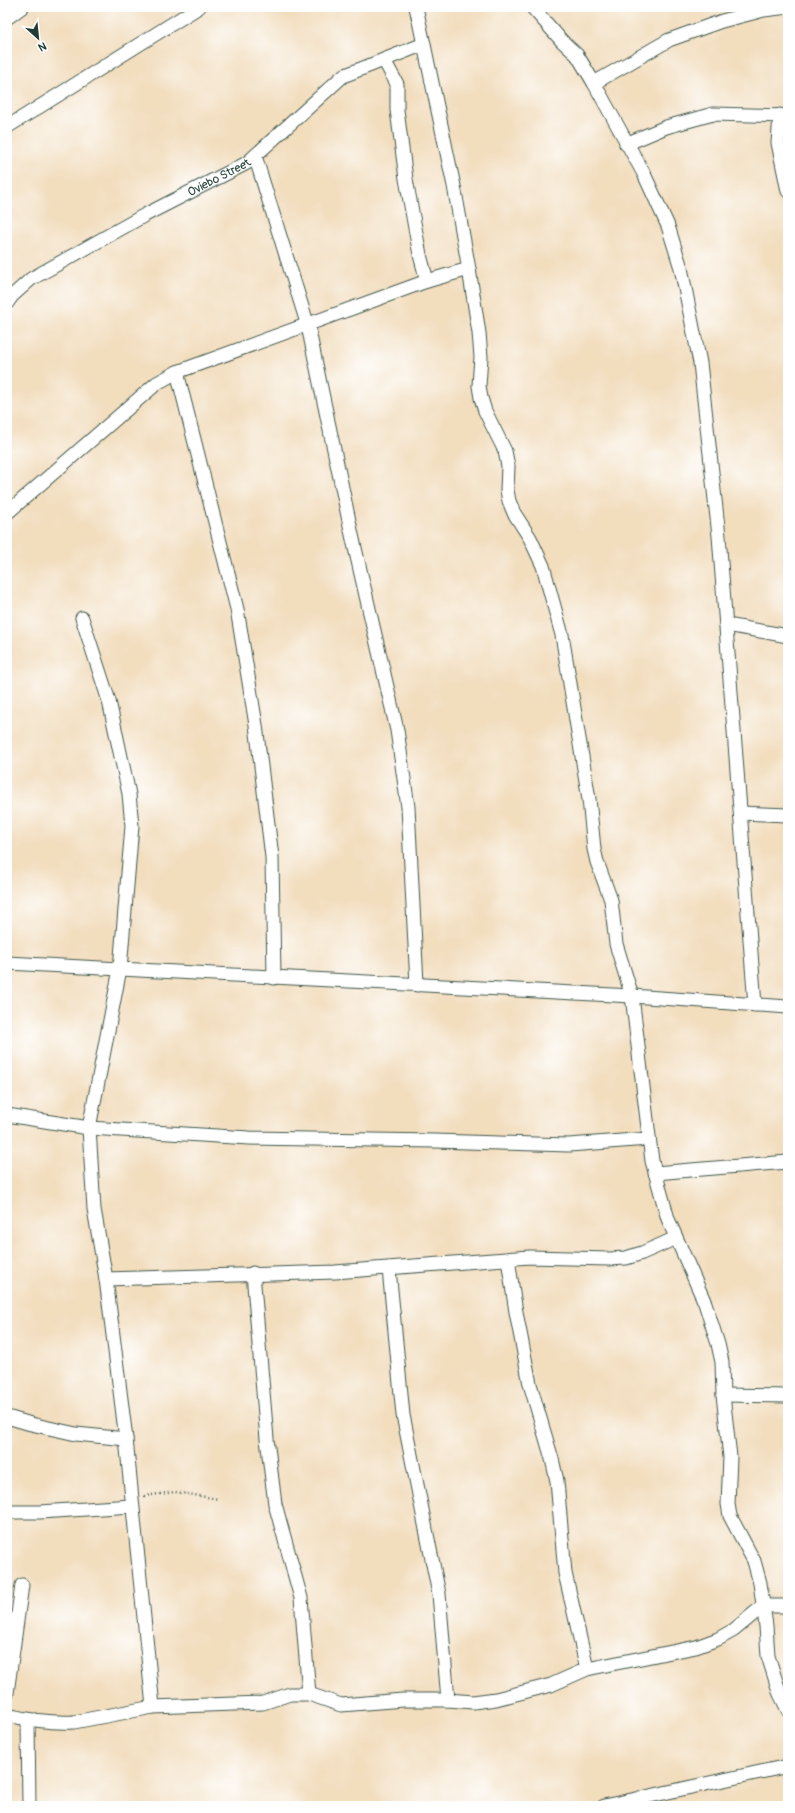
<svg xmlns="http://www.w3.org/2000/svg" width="795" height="1813" font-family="Pangolin,sans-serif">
<rect width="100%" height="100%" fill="#fff"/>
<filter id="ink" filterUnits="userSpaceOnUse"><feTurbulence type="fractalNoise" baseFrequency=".025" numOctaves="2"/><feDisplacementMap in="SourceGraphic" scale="8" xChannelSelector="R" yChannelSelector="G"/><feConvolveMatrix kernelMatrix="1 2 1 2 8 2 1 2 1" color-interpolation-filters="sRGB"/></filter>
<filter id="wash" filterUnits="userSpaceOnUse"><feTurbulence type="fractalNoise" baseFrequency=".012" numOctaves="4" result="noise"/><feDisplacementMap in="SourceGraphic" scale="16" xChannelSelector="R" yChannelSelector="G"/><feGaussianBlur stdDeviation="0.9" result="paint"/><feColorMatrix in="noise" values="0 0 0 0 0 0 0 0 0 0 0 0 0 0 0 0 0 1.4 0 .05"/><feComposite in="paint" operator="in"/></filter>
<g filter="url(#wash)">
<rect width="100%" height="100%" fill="#f2ddbd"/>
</g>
<g filter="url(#ink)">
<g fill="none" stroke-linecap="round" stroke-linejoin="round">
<g stroke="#3f5549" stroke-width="15">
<g id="minor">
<polyline points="416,7 454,186 469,269 479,333 481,357 479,386 481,398 485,411 505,451 508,466 507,490 509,501 514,513 530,538 543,566 562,635 589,799 594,849 597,862 611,900 616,944 632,996 652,1161 668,1219 705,1303 718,1344 722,1362 723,1395 730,1457 728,1504 730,1516 754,1561 760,1583 766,1626 768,1656 780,1694 788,1710"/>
<polyline points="532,7 562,41 577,55 594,83 644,174 668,226 681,268 700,363 719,536 755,1005"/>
<polyline points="7,18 22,7"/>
<polyline points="384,60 397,84 397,110 406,179 420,255 427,281"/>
<polyline points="594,83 669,40 722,21 764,10 788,7"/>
<polyline points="780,115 778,143 788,191"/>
<polyline points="7,127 199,7"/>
<polyline points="626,144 666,127 713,114 788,116"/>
<polyline points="255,156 308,326 352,535 397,730 408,807 417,985"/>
<path id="s1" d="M7 303 12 296 31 279 145 215 247 163 343 76 424 44"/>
<polyline points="177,372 237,609 256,725 272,857 274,978"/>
<polyline points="7,513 157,383 177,372 427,281 469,269"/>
<polyline points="82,618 109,701 129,794 132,826 120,969 89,1128 94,1209 106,1279 126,1439 153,1707"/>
<polyline points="727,625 788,636"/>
<polyline points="741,813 788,815"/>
<polyline points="7,963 632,996 788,1007"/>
<polyline points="7,1115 89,1128 249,1138 435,1141 569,1145 648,1139"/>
<polyline points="655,1173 788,1162"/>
<polyline points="508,1259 516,1312 530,1384 552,1459 557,1481 565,1573 587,1669"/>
<polyline points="389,1269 403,1415 439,1594 448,1700"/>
<polyline points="253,1273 267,1439 275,1504 301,1598 309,1694"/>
<polyline points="106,1279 335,1272 530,1257 609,1259 626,1258 642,1253 676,1238"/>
<polyline points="723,1395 788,1396"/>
<polyline points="7,1417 31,1424 76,1434 126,1439"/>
<polyline points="7,1512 40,1512 132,1506"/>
<polyline points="7,1693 22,1585"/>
<path d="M7 1715C29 1720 51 1723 74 1722L153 1707 263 1703 290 1694H309L341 1705 403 1700H448L473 1702 496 1699 551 1685 587 1669 696 1647 718 1639 734 1630 763 1606H788"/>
<polyline points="28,1720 29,1806"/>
<polyline points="604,1806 788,1766"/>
</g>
</g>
<polyline stroke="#3f5549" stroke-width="2.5" stroke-dasharray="1 3" stroke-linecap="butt" points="144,1496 175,1492 219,1499"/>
<use href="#minor" stroke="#fff" stroke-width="13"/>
</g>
</g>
<g text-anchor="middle" stroke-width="3" stroke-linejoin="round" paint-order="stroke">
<g font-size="12" fill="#1f3d34" stroke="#fff">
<text dy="4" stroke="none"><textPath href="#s1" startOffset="248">Oviebo Street</textPath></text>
</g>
</g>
<rect width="795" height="1813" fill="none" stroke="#fff" stroke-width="24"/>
<g transform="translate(38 38) rotate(153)" stroke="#ffffff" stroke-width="3" paint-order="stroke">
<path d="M0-3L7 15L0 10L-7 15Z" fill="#1f3d34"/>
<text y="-6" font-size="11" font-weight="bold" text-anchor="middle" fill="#1f3d34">N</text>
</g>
</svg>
